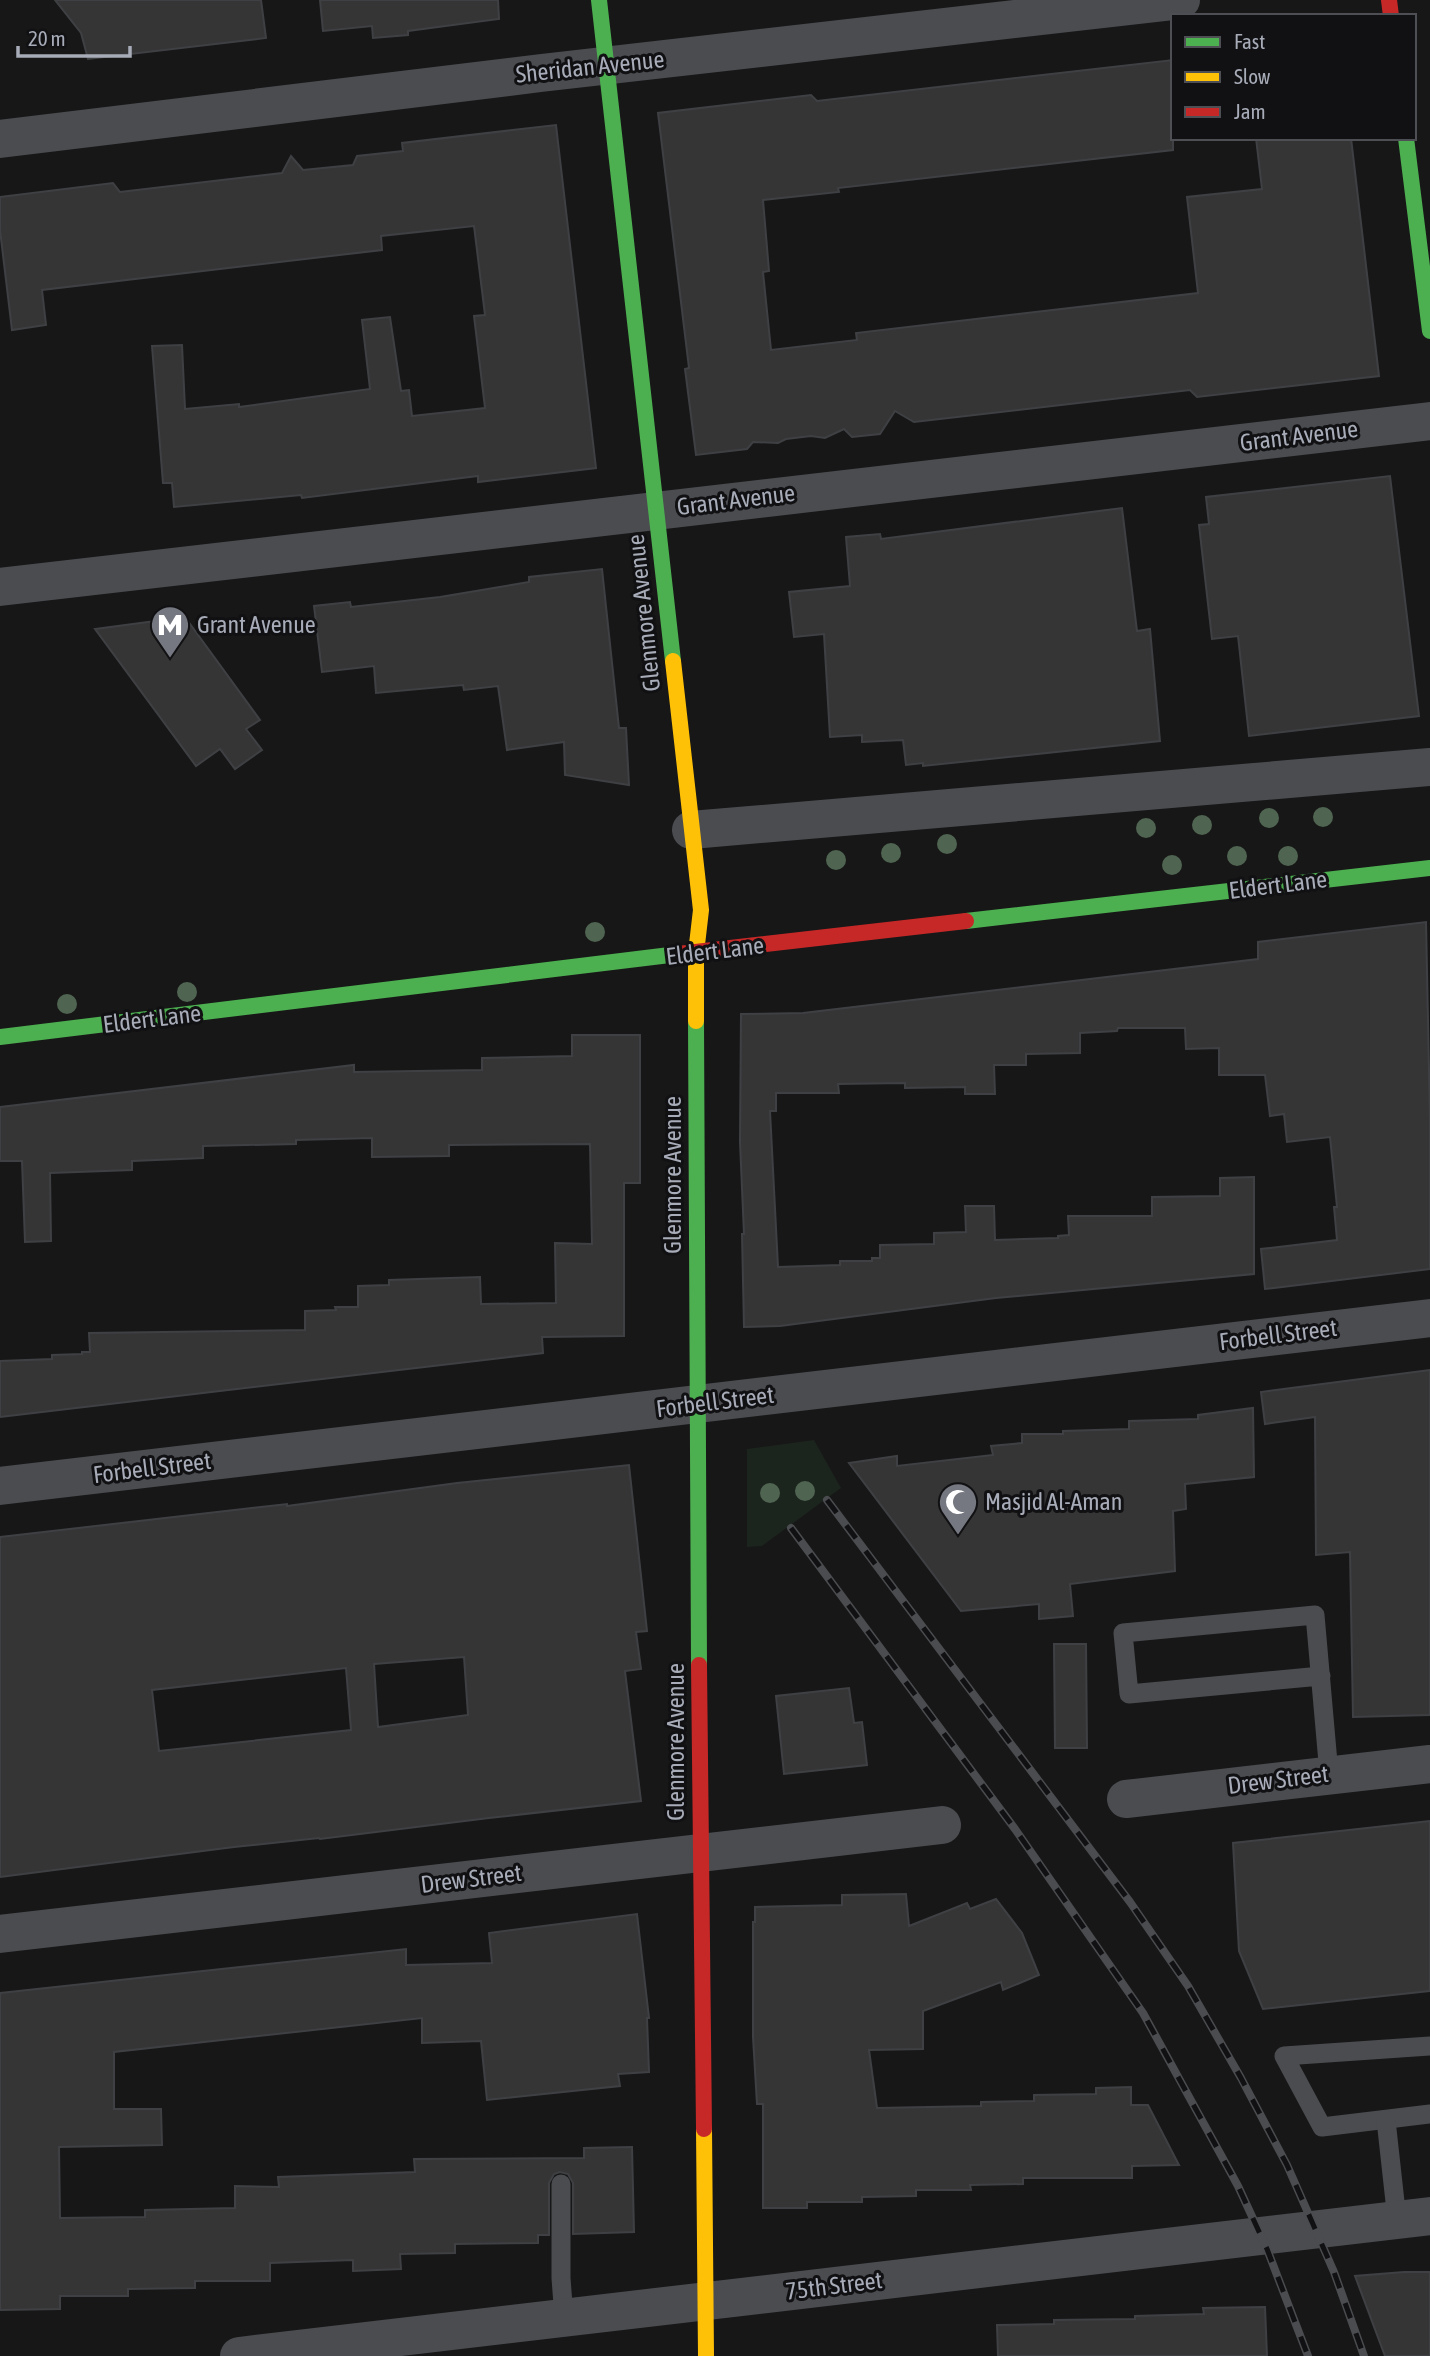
<svg xmlns="http://www.w3.org/2000/svg" width="1430" height="2356" font-family="'Asap Condensed',sans-serif">
<rect width="100%" height="100%" fill="#171717"/>
<polygon fill="#1c241e" points="814,1440 841,1488 762,1546 747,1547 747,1449"/>
<g fill="#353536" stroke="#3f4043" stroke-width="2" fill-rule="evenodd">
<polygon points="55,0 261,0 266,38 88,59 81,33"/>
<polygon points="320,0 498,0 499,19 408,31 408,35 373,38 372,26 323,31"/>
<polygon points="1173,60 1173,150 838,188 839,192 763,200 769,271 763,272 771,350 857,340 856,333 1198,293 1187,197 1262,189 1256,138 1351,138 1379,376 1197,397 1190,390 914,422 895,411 880,434 852,437 844,429 825,438 811,436 786,439 778,443 753,442 747,449 696,455 685,369 689,368 658,113 811,95 817,101"/>
<polygon points="556,125 596,468 478,482 478,476 302,498 301,495 174,507 172,483 163,483 152,346 182,345 185,409 239,404 239,407 370,389 362,320 390,317 401,391 409,390 412,416 485,408 474,316 485,315 474,226 381,236 382,250 42,290 46,325 12,330 0,230 0,197 113,183 120,192 282,173 291,156 303,170 353,165 357,156 403,151 402,143"/>
<polygon points="1390,476 1419,716 1249,736 1238,636 1212,639 1199,525 1209,524 1206,497"/>
<polygon points="1122,508 1137,631 1150,629 1160,741 923,766 923,763 906,765 903,740 862,742 862,735 830,737 824,634 794,637 789,592 850,586 846,537 880,534 881,539"/>
<polygon points="602,569 619,728 626,728 629,785 565,775 564,742 507,750 498,686 464,690 463,685 376,693 374,666 322,672 314,606 350,602 351,607 440,597 529,582 529,577"/>
<polygon points="185,617 260,720 246,729 262,750 235,769 220,749 196,766 95,629"/>
<polygon points="1426,922 1430,1119 1430,1269 1265,1289 1261,1249 1337,1240 1334,1207 1337,1207 1330,1137 1287,1142 1284,1114 1270,1116 1265,1075 1219,1075 1219,1048 1186,1049 1185,1028 1118,1028 1117,1031 1080,1033 1080,1053 1026,1054 1026,1065 994,1065 995,1094 965,1094 965,1087 905,1088 905,1083 838,1084 839,1093 776,1093 776,1111 770,1111 778,1267 840,1265 840,1261 872,1261 872,1258 880,1258 880,1245 934,1244 934,1233 966,1232 965,1206 994,1206 995,1240 1058,1238 1058,1236 1069,1235 1068,1216 1152,1216 1152,1197 1220,1196 1220,1178 1254,1177 1254,1274 996,1298 780,1326 744,1327 742,1234 744,1234 740,1142 741,1014 803,1013 1258,959 1258,942"/>
<polygon points="572,1035 640,1035 640,1183 624,1183 624,1336 542,1337 543,1353 0,1417 0,1361 52,1359 52,1355 82,1354 82,1352 90,1352 89,1333 305,1330 305,1311 336,1310 335,1307 358,1307 358,1286 389,1285 389,1280 480,1277 481,1304 556,1303 555,1243 592,1244 590,1144 449,1145 449,1156 372,1157 372,1138 296,1140 296,1144 203,1146 203,1158 132,1161 132,1170 50,1173 51,1241 25,1242 22,1161 0,1161 0,1107 354,1065 354,1072 482,1070 482,1058 572,1056"/>
<polygon points="1430,1370 1430,1715 1353,1717 1350,1552 1316,1555 1315,1417 1265,1424 1261,1392"/>
<polygon points="1253,1408 1254,1477 1185,1484 1186,1509 1173,1511 1175,1571 1070,1584 1073,1616 1039,1619 1039,1604 961,1611 849,1463 897,1456 897,1466 993,1455 991,1446 1022,1443 1022,1434 1063,1434 1063,1431 1129,1429 1129,1421 1198,1419 1198,1415"/>
<path d="M629 1465 647 1631 636 1632 641 1669 625 1671 641 1801 489 1818 320 1839 319 1838 234 1847 0 1877V1537L287 1504V1506L457 1483ZM464 1657 468 1715 378 1727 374 1664ZM346 1668 351 1730 159 1751 152 1690Z"/>
<polygon points="1054,1644 1086,1644 1087,1748 1055,1748"/>
<polygon points="849,1688 854,1723 862,1722 867,1765 784,1774 776,1696"/>
<polygon points="1430,1821 1430,1991 1263,2009 1239,1951 1233,1843"/>
<polygon points="906,1894 909,1926 967,1903 970,1909 996,1899 1022,1933 1039,1975 1003,1990 1001,1982 923,2011 923,2049 869,2050 877,2108 981,2106 981,2102 1034,2101 1034,2095 1096,2094 1096,2088 1131,2087 1131,2105 1148,2105 1179,2165 1132,2166 1132,2178 1023,2178 1023,2184 970,2185 971,2190 916,2190 916,2196 862,2197 862,2202 807,2202 807,2208 763,2208 763,2104 757,2104 753,2037 753,1922 755,1922 755,1907 842,1905 842,1895"/>
<polygon points="637,1914 649,2018 647,2018 649,2072 618,2074 620,2086 487,2100 481,2041 422,2043 422,2018 114,2052 114,2109 161,2109 162,2145 59,2147 60,2218 145,2217 145,2210 235,2208 235,2186 279,2187 278,2177 415,2172 414,2159 584,2158 584,2148 632,2147 634,2232 573,2234 573,2183 568,2174 560,2172 554,2174 549,2183 549,2235 538,2235 538,2243 455,2244 455,2253 400,2254 401,2269 353,2271 353,2260 270,2263 270,2281 195,2281 195,2288 128,2289 128,2296 60,2296 60,2309 0,2310 0,1993 406,1949 406,1965 492,1963 489,1933"/>
<polygon points="1404,2272 1430,2272 1430,2356 1385,2356 1355,2276"/>
<polygon points="1265,2307 1267,2356 998,2356 997,2325 1054,2324 1054,2320 1135,2319 1135,2316 1204,2314 1203,2308"/>
</g>
<g fill="none" stroke-linecap="round" stroke-linejoin="round">
<g stroke="#4a4c50" stroke-width="19">
<polyline points="1321,1676 1129,1694 1123,1633 1315,1615 1329,1774"/>
<polyline points="1430,2046 1284,2056 1322,2127 1430,2114"/>
<polyline points="1386,2120 1397,2220"/>
<polyline points="561,2184 561,2278 564,2318"/>
</g>
<g stroke="#4a4c50" stroke-width="38">
<polyline points="0,139 541,73 1181,0"/>
<polyline points="0,587 1430,421"/>
<polyline points="691,830 1430,767"/>
<polyline points="0,1486 1430,1318"/>
<polyline points="1126,1799 1430,1764"/>
<polyline points="0,1934 942,1825"/>
<polyline points="239,2356 1430,2216"/>
</g>
<g stroke="#4caf50" stroke-width="16">
<polyline points="599,0 673,661"/>
<polyline points="1406,138 1430,331"/>
<polyline points="966,921 1430,868"/>
<polyline points="696,1021 699,1665"/>
<polyline points="0,1037 678,954"/>
</g>
<g stroke="#ffc107" stroke-width="16">
<polyline points="673,661 701,910 696,953 696,1021"/>
<polyline points="704,2129 706,2356"/>
</g>
<g stroke="#c62828" stroke-width="16">
<polyline points="1389,0 1391,16"/>
<polyline points="678,954 966,921"/>
<polyline points="699,1665 704,2129"/>
</g>
<g stroke="#4a4c4f" stroke-width="8">
<g id="rail">
<polyline points="827,1500 1130,1902 1188,1986 1241,2078 1287,2165 1334,2272 1364,2356"/>
<polyline points="791,1528 1015,1829 1143,2013 1238,2186 1267,2249 1308,2356"/>
</g>
</g>
<use href="#rail" stroke="#111113" stroke-width="5" stroke-dasharray="16" stroke-linecap="butt"/>
</g>
<g fill="#4f6551">
<circle cx="1323" cy="817" r="10"/>
<circle cx="1269" cy="818" r="10"/>
<circle cx="1202" cy="825" r="10"/>
<circle cx="1146" cy="828" r="10"/>
<circle cx="947" cy="844" r="10"/>
<circle cx="891" cy="853" r="10"/>
<circle cx="1237" cy="856" r="10"/>
<circle cx="1288" cy="856" r="10"/>
<circle cx="836" cy="860" r="10"/>
<circle cx="1172" cy="865" r="10"/>
<circle cx="595" cy="932" r="10"/>
<circle cx="187" cy="992" r="10"/>
<circle cx="67" cy="1004" r="10"/>
<circle cx="805" cy="1491" r="10"/>
<circle cx="770" cy="1493" r="10"/>
</g>
<defs>
<g id="metro-pin" transform="scale(2.0125)"><path d="M0 17L-7.5 6A9.5 9.5 0 1 1 7.5 6Z" fill="#757880" stroke="#111113"/><path d="M-5.5 5V-5H-3L0 0L3-5H5.5V5H3V-.5L0 4L-3-.5V5Z" fill="#fff"/></g>
<g id="mosque-pin" transform="scale(2.0125)"><path d="M0 17L-7.5 6A9.5 9.5 0 1 1 7.5 6Z" fill="#757880" stroke="#111113"/><path d="M3.5-4.9A6 6 0 1 0 3.5 4.9A5 5 0 1 1 3.5-4.9Z" fill="#fff"/></g>
</defs>
<g fill-rule="evenodd">
<use href="#metro-pin" x="170" y="625"/>
<use href="#mosque-pin" x="958" y="1502"/>
</g>
<g text-anchor="middle" stroke-width="6" stroke-linejoin="round" paint-order="stroke">
<g font-size="24" fill="#a7acb8" stroke="#111113">
<text transform="translate(590 67) rotate(-6)" y="8">Sheridan Avenue</text>
<text transform="translate(1299 436) rotate(-7)" y="8">Grant Avenue</text>
<text transform="translate(736 500) rotate(-7)" y="8">Grant Avenue</text>
<text transform="translate(644 613) rotate(-96)" y="8">Glenmore Avenue</text>
<text transform="translate(1278 885) rotate(-7)" y="8">Eldert Lane</text>
<text transform="translate(715 951) rotate(-7)" y="8">Eldert Lane</text>
<text transform="translate(152 1019) rotate(-7)" y="8">Eldert Lane</text>
<text transform="translate(673 1175) rotate(-90)" y="8">Glenmore Avenue</text>
<text transform="translate(1278 1335) rotate(-7)" y="8">Forbell Street</text>
<text transform="translate(715 1402) rotate(-7)" y="8">Forbell Street</text>
<text transform="translate(152 1468) rotate(-7)" y="8">Forbell Street</text>
<text transform="translate(676 1742) rotate(-90)" y="8">Glenmore Avenue</text>
<text transform="translate(1278 1780) rotate(-7)" y="8">Drew Street</text>
<text transform="translate(471 1879) rotate(-7)" y="8">Drew Street</text>
<text transform="translate(834 2286) rotate(-7)" y="8">75th Street</text>
</g>
<g font-size="24" fill="#a7acb8" stroke="#111113" text-anchor="start">
<text x="197" y="633">Grant Avenue</text>
<text x="985" y="1510">Masjid Al-Aman</text>
</g>
</g>
<rect x="1171" y="14" width="245" height="126" fill="#111113" stroke="#4d4f55" stroke-width="2"/>
<rect x="1185" y="37" width="35" height="10" fill="#4caf50" stroke="#4d4f55" stroke-width="2"/>
<text x="1234" y="49" font-size="21" fill="#a7acb8">Fast</text>
<rect x="1185" y="72" width="35" height="10" fill="#ffc107" stroke="#4d4f55" stroke-width="2"/>
<text x="1234" y="84" font-size="21" fill="#a7acb8">Slow</text>
<rect x="1185" y="107" width="35" height="10" fill="#c62828" stroke="#4d4f55" stroke-width="2"/>
<text x="1234" y="119" font-size="21" fill="#a7acb8">Jam</text>
<path d="M18 46v10h112v-10" fill="none" stroke="#a7acb8" stroke-width="3.5"/>
<text x="28" y="46" font-size="21" fill="#a7acb8" stroke="#111113" stroke-width="5" paint-order="stroke">20 m</text>
</svg>
